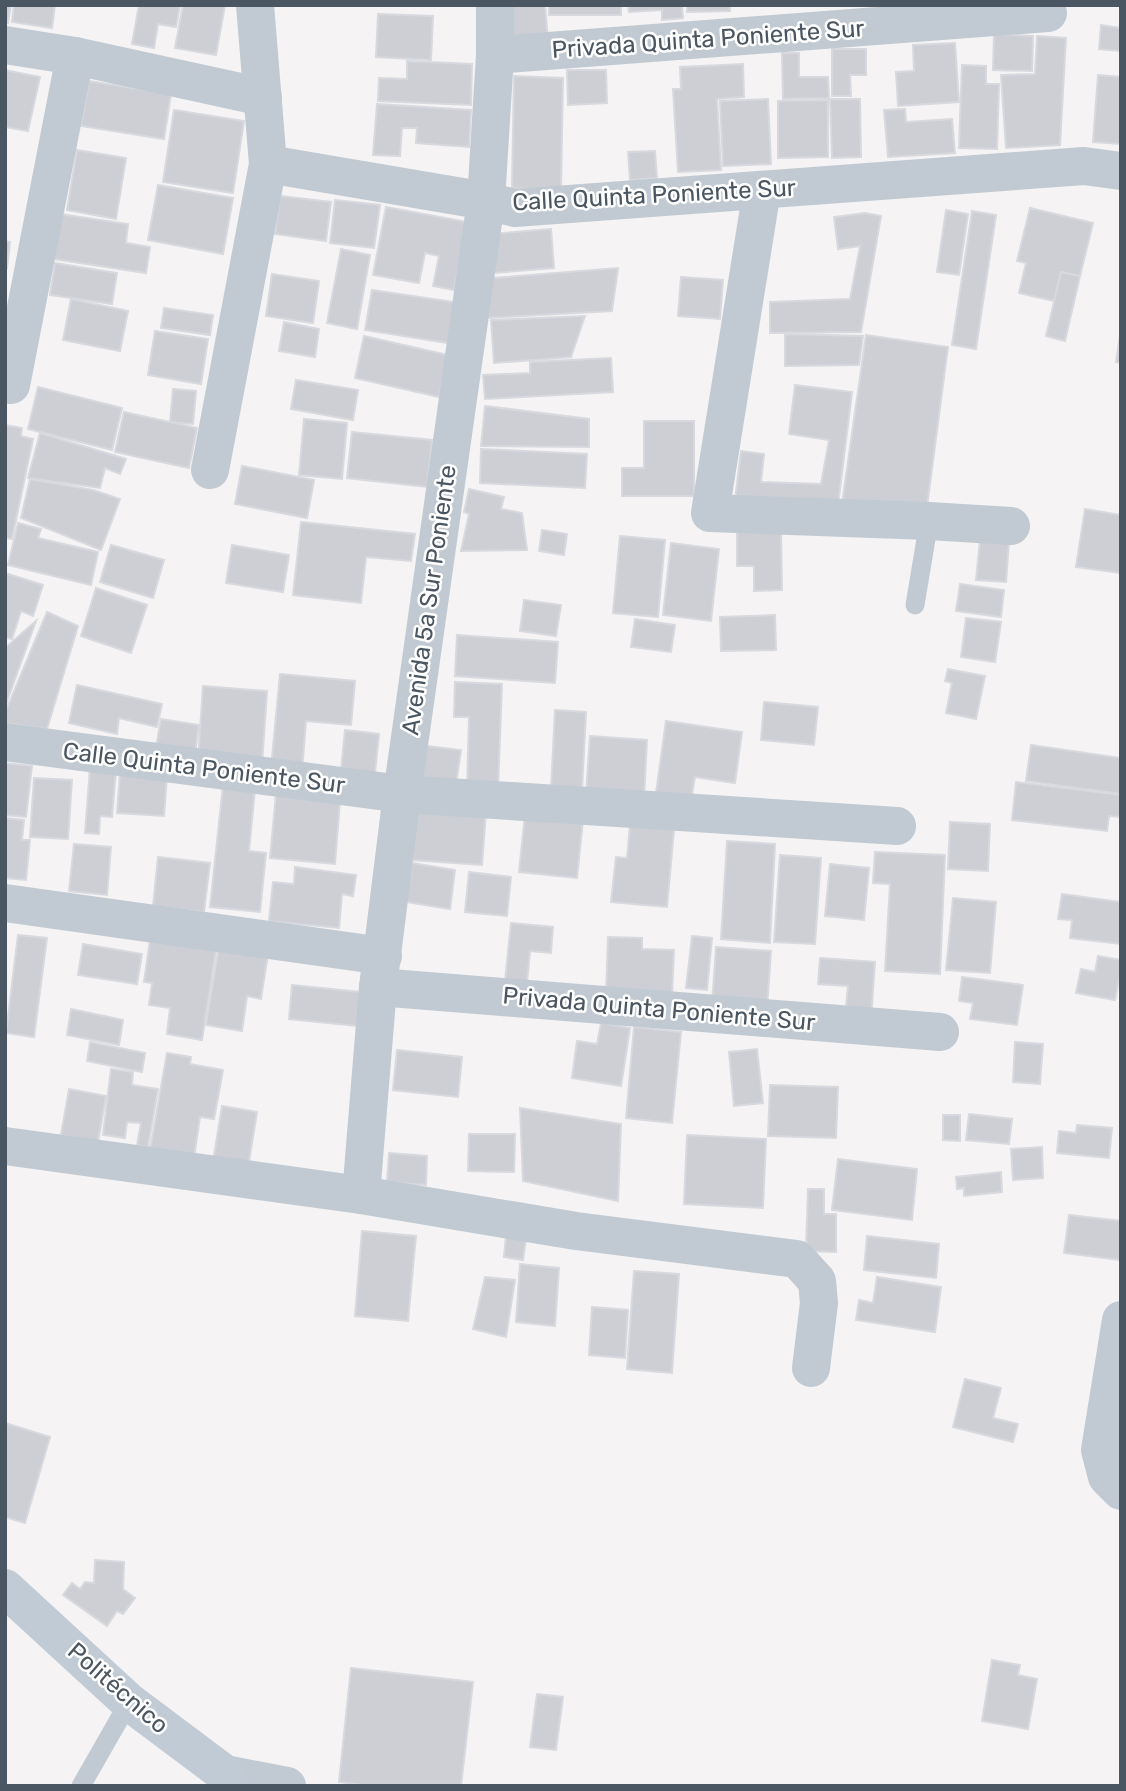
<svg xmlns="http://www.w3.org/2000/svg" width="1126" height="1791" font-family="Rubik,sans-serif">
<rect width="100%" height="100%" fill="#f5f3f3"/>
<g fill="#cdcfd5" stroke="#d7d9de" stroke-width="2">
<polygon points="5,5 11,5 8,23 5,22"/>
<polygon points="14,5 55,5 52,28 12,22"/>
<polygon points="139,5 180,5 176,27 158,24 154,48 132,44"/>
<polygon points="183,5 225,5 216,55 175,48"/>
<polygon points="504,5 545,5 548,40 507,42"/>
<rect x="549" y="5" width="72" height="10"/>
<polygon points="628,5 682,5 683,18 662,20 662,10 629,12"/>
<polygon points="687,5 730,5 730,11 687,12"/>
<polygon points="378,14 433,16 431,60 376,57"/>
<polygon points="1101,25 1121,28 1121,51 1099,49"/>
<polygon points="994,34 1033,36 1032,71 993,70"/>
<polygon points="1037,36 1066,38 1060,145 1006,148 1001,75 1035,74"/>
<polygon points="955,43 959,102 898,106 896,72 914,71 913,45"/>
<polygon points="832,49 866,49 866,75 850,75 851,96 832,96"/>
<polygon points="782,53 799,53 799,77 828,77 829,98 783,99"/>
<polygon points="407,61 472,64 471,105 378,101 379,78 407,79"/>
<polygon points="743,64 744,97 717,99 721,170 678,172 673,89 681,89 680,67"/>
<polygon points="962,65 986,66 986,84 999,84 997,149 959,148"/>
<polygon points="5,70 40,77 28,131 5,127"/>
<polygon points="567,70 606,70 607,103 568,105"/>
<polygon points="1098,75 1121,77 1121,144 1093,142"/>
<polygon points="514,76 563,78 561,190 512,188"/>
<polygon points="89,81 171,94 164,139 81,126"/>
<polygon points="768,99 771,164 723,166 720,101"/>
<polygon points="830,99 860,99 861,157 832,158"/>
<polygon points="828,100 828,157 778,158 778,101"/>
<polygon points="377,104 471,110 469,147 416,143 417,128 402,128 400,156 373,155"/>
<polygon points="905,109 906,122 952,119 955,153 888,157 884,110"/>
<polygon points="174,110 244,121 233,193 163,182"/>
<polygon points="77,150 126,158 116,219 67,210"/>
<polygon points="655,151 657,178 630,180 628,152"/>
<polygon points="158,185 233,198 223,254 148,240"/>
<polygon points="280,196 331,202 326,241 275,234"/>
<polygon points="335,200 380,205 374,248 330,243"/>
<polygon points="386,207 467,222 454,290 433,286 439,256 425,253 419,283 373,275"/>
<polygon points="1030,208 1093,223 1080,276 1060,272 1061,272 1054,301 1019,293 1026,263 1017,261"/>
<polygon points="946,210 968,214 959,275 937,272"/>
<polygon points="972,211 996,215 976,349 952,345"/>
<polygon points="865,213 881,216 861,332 770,333 770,302 850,299 860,246 838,249 834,217"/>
<polygon points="60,214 128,224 126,243 150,247 146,273 53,259"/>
<polygon points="551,229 554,268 494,273 491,234"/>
<polygon points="5,241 10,242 7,268 5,268"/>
<polygon points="341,249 370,255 357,329 327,323"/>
<polygon points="55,263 117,273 112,304 50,295"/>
<polygon points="618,268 612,311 488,318 493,278"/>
<polygon points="1061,272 1080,276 1065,341 1046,336"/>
<polygon points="272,274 319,281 313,323 266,316"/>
<polygon points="681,277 723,280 720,319 678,316"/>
<polygon points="372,290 454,302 448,343 365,330"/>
<polygon points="71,299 128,311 120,351 63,340"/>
<polygon points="164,308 213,315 210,335 161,328"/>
<polygon points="585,316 571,357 494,363 491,320"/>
<polygon points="284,322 319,329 315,357 279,351"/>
<polygon points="155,331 208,339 201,384 148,375"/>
<polygon points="785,334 863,336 859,365 785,366"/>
<polygon points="866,335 948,347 926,514 841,511"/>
<polygon points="364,336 448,355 439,397 355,378"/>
<polygon points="1120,336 1121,336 1121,363 1116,362"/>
<polygon points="611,358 613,392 485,399 483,375 530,373 530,362"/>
<polygon points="296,380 358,390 353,420 291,409"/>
<polygon points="795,385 852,392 838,505 735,500 741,451 764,454 761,482 821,484 829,440 789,434"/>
<polygon points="38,387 122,408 112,450 28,429"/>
<polygon points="173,389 196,391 193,424 170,422"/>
<polygon points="485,406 589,419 589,447 481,446"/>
<polygon points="124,412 197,428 189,468 115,452"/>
<polygon points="304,419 347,423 342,479 299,475"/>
<polygon points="644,421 694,421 694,496 622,496 622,468 644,468"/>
<polygon points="5,425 22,428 21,436 33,439 12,539 5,538"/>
<polygon points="352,432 432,440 427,487 347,478"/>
<polygon points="40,433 126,459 120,474 105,468 100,488 28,478"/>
<polygon points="481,449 587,454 585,488 480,483"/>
<polygon points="242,466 314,480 307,518 235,504"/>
<polygon points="30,479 93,490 120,499 101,550 21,518"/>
<polygon points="469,489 504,497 501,509 522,513 527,550 461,551 469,514 464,512"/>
<polygon points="1085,509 1121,515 1121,573 1076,567"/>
<polygon points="301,522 415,534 411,561 366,557 361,603 293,595"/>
<polygon points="18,523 41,529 38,538 98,552 91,585 8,565"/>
<polygon points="781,528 782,590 754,591 754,566 737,566 737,529"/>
<polygon points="542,530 567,534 564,555 539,551"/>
<polygon points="620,536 665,540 658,617 613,613"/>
<polygon points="980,540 1009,543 1006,582 976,580"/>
<polygon points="671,543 719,549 711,621 663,615"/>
<polygon points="111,545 164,560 153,598 100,582"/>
<polygon points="232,545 289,555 283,592 226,583"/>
<polygon points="5,573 43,585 33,616 21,611 12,639 5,637"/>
<polygon points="960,584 1004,590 1001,617 956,611"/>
<polygon points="96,588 147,605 131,653 81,636"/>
<polygon points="524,600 561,605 556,636 520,631"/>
<polygon points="47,612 78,626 47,729 5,723 5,713"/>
<polygon points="775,615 776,650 721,651 720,617"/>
<polygon points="966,618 1001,622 995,662 961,657"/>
<polygon points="635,619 675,625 671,652 631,647"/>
<polygon points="36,621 5,707 5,648"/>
<polygon points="457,635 558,642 555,683 455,676"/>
<polygon points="948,669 985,676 976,719 946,713 952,683 945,681"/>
<polygon points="280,674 355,681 351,725 306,721 302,771 271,768"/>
<polygon points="455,682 502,684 498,790 467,789 469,717 454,717"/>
<polygon points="77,685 162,704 157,727 119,718 117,734 69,723"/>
<polygon points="203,686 267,691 262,764 198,760"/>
<polygon points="764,702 818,707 814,745 761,740"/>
<polygon points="555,710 586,712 582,790 551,789"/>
<polygon points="161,719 199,725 194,760 155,754"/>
<polygon points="666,721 742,732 735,783 695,777 690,806 655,800"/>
<polygon points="345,730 379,734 375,773 341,770"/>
<polygon points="590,736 647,740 644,798 586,794"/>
<polygon points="419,745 461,750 456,785 415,780"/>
<polygon points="1031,745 1121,758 1121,794 1026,781"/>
<polygon points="5,763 32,766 26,817 5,815"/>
<polygon points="90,768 116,770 112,817 100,816 99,834 85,833"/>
<polygon points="120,773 167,776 164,816 117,813"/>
<polygon points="34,778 72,780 68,839 30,837"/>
<polygon points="1016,782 1121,795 1121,817 1109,816 1107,831 1012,820"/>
<polygon points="223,785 255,789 249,851 266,853 260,912 210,907"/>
<polygon points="276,794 340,801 335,864 270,858"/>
<polygon points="416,807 486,811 482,865 412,860"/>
<polygon points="525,814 583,820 577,878 519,872"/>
<polygon points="5,818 24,820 22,840 30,840 26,880 5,878"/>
<polygon points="950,822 990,824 988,871 948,869"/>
<polygon points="630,825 674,830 667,907 611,902 616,857 627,858"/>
<polygon points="727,841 775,844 770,943 721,939"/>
<polygon points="74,844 111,847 107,895 69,891"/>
<polygon points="875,852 945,855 940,974 885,971 890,884 873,883"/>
<polygon points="780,855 821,858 815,944 774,942"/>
<polygon points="158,857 210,863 204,912 153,906"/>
<polygon points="412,863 455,870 450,909 406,902"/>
<polygon points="830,864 869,868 864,920 825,916"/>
<polygon points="295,867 356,875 353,896 342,894 339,928 269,921 273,882 294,884"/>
<polygon points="469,872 511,877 507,916 465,912"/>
<polygon points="1062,894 1121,902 1121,944 1070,938 1072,920 1058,919"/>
<polygon points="953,898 996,902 990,973 946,970"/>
<polygon points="511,923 553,927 551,953 530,951 527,983 505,981"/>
<polygon points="151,933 217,944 202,1040 167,1034 170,1008 149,1005 152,983 144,982"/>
<polygon points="18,935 47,938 34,1037 6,1033"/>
<polygon points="692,936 712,938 707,990 686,988"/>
<polygon points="608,937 642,938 642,949 674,950 672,996 606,994"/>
<polygon points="83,944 142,954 137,984 78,975"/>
<polygon points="219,946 268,954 261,999 247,996 242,1031 206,1025"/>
<polygon points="716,947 771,951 767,1008 712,1004"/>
<polygon points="1098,956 1121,960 1121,969 1115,1000 1076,993 1081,969 1095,972"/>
<polygon points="820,958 875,962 871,1019 845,1017 848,986 818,984"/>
<polygon points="962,977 1023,985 1017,1025 970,1019 973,1003 959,1001"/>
<polygon points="292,985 360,992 357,1026 289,1019"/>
<polygon points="71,1009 123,1020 119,1045 67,1035"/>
<polygon points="601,1023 630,1028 621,1086 572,1078 577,1041 597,1044"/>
<polygon points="634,1027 681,1032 672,1123 626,1118"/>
<polygon points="90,1042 145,1053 142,1072 87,1061"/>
<polygon points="1015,1042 1043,1044 1040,1084 1013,1082"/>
<polygon points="757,1049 763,1103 734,1106 729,1052"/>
<polygon points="397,1050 462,1057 458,1097 393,1090"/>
<polygon points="167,1053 191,1057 190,1064 223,1070 214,1119 200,1117 194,1158 150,1150"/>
<polygon points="111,1069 133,1072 132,1085 158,1089 148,1147 137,1145 141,1123 127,1122 125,1138 103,1135"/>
<polygon points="770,1085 838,1087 836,1138 768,1136"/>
<polygon points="69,1089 106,1096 98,1142 61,1135"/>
<polygon points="222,1106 257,1112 248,1168 213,1162"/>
<polygon points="520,1108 621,1124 618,1201 523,1181"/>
<polygon points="969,1114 1012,1119 1009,1144 966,1140"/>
<polygon points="943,1115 960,1115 960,1141 943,1140"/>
<polygon points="1077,1125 1112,1128 1109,1158 1057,1153 1059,1131 1076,1133"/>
<polygon points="469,1134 515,1134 514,1172 468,1171"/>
<polygon points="687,1135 766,1139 763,1208 684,1204"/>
<polygon points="1042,1147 1043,1178 1013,1180 1011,1149"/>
<polygon points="389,1153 427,1156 426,1185 387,1182"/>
<polygon points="838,1159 917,1169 912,1220 832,1210"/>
<polygon points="1001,1172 1002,1192 964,1196 964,1188 957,1189 956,1177"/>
<polygon points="808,1189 824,1189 824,1214 836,1214 836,1252 806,1251"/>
<polygon points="1069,1215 1121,1221 1121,1260 1064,1253"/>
<polygon points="362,1231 416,1236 408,1321 355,1316"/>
<polygon points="506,1236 526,1239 523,1260 504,1257"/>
<polygon points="867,1236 939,1244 936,1278 864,1270"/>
<polygon points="520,1264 559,1268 555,1326 516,1322"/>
<polygon points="634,1271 679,1274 672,1373 627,1369"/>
<polygon points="485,1277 515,1280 506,1337 473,1329"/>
<polygon points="877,1277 941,1287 935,1332 856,1320 859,1300 873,1303"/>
<polygon points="592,1307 628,1310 625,1358 589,1355"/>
<polygon points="965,1379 1001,1388 993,1418 1018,1424 1013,1442 953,1427"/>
<polygon points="5,1423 50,1437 25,1523 5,1517"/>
<polygon points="95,1560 124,1562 123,1589 135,1598 123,1614 117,1611 107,1626 63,1595 72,1583 80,1589 85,1582 94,1583"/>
<polygon points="992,1660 1020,1665 1018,1675 1037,1679 1028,1729 982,1721"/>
<polygon points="351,1668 473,1682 461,1786 371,1786 339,1782"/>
<polygon points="537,1694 563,1697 556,1750 530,1747"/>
</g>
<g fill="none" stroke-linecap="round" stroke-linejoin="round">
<g stroke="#c1cad2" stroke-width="19">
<polyline points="915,605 929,521"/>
<polyline points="81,1786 129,1702"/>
</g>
<g stroke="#c1cad2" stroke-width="38">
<polyline points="5,45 75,56 263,97"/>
<polyline points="495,55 1048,13"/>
<polyline points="268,164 486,201 515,208 1084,166 1121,171"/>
<polyline points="762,190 710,513 929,521 1011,526"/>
<polyline points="11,385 75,56"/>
<polyline points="210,470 268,164 255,5"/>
<polyline points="5,742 402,794 897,826"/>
<polyline points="5,903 383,956"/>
<polyline points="378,987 940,1032"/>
<polyline points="5,1146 361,1195 576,1231 797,1259 817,1281 819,1303 811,1368"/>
<polyline points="361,1195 378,987 402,794 486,201 495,55 495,5"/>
<polyline points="1121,1320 1100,1450 1107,1477 1121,1491"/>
<polyline points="225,1774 287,1786"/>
</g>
<polyline stroke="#c1cbd6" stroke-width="38" points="5,1588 129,1702 225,1774 231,1786"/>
</g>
<g text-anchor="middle" stroke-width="5" stroke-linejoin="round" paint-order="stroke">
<g font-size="24" fill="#4a5661" stroke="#fff">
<text transform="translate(708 39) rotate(-4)" y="8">Privada Quinta Poniente Sur</text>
<text transform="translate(654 195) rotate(-3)" y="8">Calle Quinta Poniente Sur</text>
<text transform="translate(429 600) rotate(-82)" y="8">Avenida 5a Sur Poniente</text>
<text transform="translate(204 768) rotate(7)" y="8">Calle Quinta Poniente Sur</text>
<text transform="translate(659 1009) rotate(5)" y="8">Privada Quinta Poniente Sur</text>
<text transform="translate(118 1688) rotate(41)" y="8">Politécnico</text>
</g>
</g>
<rect width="1126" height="1791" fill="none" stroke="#4a5661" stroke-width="14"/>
</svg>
